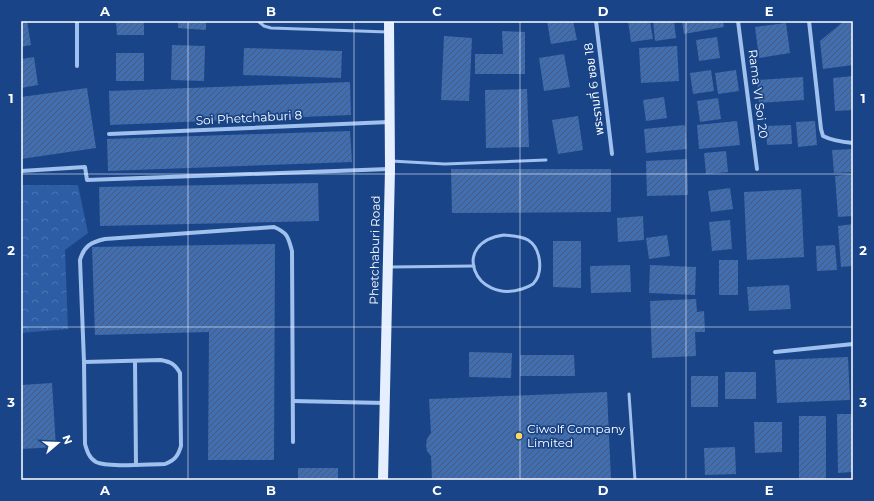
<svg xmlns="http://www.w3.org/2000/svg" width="874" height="501" font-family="Montserrat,'Noto Sans Thai',sans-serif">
<defs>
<pattern id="forest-crowns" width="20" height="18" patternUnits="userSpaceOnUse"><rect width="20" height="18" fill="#2c5da5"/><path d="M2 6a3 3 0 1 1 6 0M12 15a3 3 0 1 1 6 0" fill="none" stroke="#4c75b2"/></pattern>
<pattern id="building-hatch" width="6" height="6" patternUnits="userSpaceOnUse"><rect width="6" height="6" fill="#416eb1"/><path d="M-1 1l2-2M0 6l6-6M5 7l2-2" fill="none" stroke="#485a74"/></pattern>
</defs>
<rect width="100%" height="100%" fill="#194487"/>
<polygon fill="url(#forest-crowns)" points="21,185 78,185 88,233 65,250 68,329 21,333"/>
<g fill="url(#building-hatch)">
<polygon points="21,21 27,21 31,45 21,47"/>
<polygon points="116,21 144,21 144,35 117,35"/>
<polygon points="178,21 206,21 206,30 178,28"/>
<polygon points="547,21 573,21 577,40 551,44"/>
<polygon points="628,21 650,21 653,39 631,42"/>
<polygon points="653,21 674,21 676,38 655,41"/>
<polygon points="682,21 723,21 724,27 684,34"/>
<polygon points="844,21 853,21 853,65 823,69 820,41"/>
<polygon points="786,23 790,53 759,58 755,27"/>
<polygon points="502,31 525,32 525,74 475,74 475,54 503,54"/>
<polygon points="444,36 472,38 469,101 441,100"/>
<polygon points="717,37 720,58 699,61 696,40"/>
<polygon points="172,45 205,46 204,81 171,80"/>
<polygon points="677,46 679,81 641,83 639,48"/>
<polygon points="244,48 342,51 341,78 243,75"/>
<rect x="116" y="53" width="28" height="28"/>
<polygon points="564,54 570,87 544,91 539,58"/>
<polygon points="34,57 38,85 21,88 21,59"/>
<polygon points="711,70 714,91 693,94 690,73"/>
<polygon points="736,70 739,91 718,94 715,73"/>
<polygon points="853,76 853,110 835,111 833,78"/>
<polygon points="803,77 804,100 759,103 757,80"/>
<polygon points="350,82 351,115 110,125 109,91"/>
<polygon points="87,88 96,148 21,159 21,97"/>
<polygon points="527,89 529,147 486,148 485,90"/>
<polygon points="664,97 667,118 646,121 643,100"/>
<polygon points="718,98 721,119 700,122 697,101"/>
<polygon points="578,116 583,150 558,154 552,120"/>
<polygon points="737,121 740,145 699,149 697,125"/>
<polygon points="815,121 817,145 798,147 796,122"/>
<polygon points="685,125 687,149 646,153 644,129"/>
<polygon points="791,125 792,144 767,145 766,126"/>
<polygon points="350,131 352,162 108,171 107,139"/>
<polygon points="853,149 853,172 834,173 832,150"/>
<polygon points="726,151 728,172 706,174 704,153"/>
<polygon points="687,159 688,195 647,196 646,161"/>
<polygon points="451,169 611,169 611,212 452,213"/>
<polygon points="853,174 853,216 838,217 835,176"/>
<polygon points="318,183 319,221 100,226 99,187"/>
<polygon points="730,188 733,209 711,212 708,191"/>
<polygon points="801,189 804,257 747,260 744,192"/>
<polygon points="643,216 644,240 618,242 617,218"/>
<polygon points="730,220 732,249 712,251 709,222"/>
<polygon points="853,224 853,266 841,267 838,226"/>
<polygon points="667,235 670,256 649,259 646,238"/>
<polygon points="553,241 581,241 581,288 553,287"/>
<polygon points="275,244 274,460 208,460 209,332 95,335 92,247"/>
<polygon points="835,245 837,270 817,271 816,246"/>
<rect x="719" y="260" width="19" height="35"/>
<polygon points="630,265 631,292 591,293 590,266"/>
<polygon points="650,265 696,267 695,295 649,293"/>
<polygon points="789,285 791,309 749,311 747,287"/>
<polygon points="696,299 697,312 704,311 705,332 695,332 696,356 652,358 650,301"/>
<polygon points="469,352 512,353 511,378 469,377"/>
<polygon points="520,355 574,355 575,376 520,376"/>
<polygon points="848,357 850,400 777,403 775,360"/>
<rect x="725" y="372" width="31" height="27"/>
<rect x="691" y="376" width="27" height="31"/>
<polygon points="52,383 56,447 21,449 21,385"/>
<polygon points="607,392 611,479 432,480 431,456 427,451 426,445 427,439 431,433 429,399"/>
<polygon points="837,414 853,414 853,472 838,473"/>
<rect x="799" y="416" width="27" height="64"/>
<polygon points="754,422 782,422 782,452 755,453"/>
<polygon points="735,447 736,474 705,475 704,448"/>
<rect x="298" y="468" width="40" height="12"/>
</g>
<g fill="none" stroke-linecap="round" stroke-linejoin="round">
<g stroke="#a0c0ed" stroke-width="3">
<polyline points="258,21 264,26 271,28 388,32"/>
<polyline points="391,161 445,164 546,160"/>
<path d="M504 235C512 236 521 236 528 240 541 248 544 273 533 284 530 286 525 288 522 289 474 304 450 242 504 235Z"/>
<polyline points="390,267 474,266"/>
<polyline points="629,394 635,480"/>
</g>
<g stroke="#a0c0ed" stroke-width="4">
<polyline points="77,21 77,66"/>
<polyline points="596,21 612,154"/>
<polyline points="738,21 757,169"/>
<path d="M809 21 821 129 823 136C833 141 842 142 853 143"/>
<polyline points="109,134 389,122"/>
<polyline points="21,171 85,167 87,180 389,169"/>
<polyline points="775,352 853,344"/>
<polyline points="135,361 136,465"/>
<path d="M84 362 161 360C171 362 175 364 180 373L181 446C178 456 175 460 165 464 149 464 109 468 96 462 89 458 87 451 85 444L84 362 80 260C84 246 91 242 105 239L274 227C288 233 288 237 292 251L293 442"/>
<polyline points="293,401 385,403"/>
</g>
<polyline stroke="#e6efff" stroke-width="10" points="383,480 390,169 389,21"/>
</g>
<path fill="none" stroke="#fff" stroke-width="1" stroke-opacity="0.55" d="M188 21V480M354 21V480M520 21V480M686 21V480M21 174H853M21 327H853"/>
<circle fill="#ffd75c" stroke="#194487" stroke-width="1.5" cx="519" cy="436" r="4"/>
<g text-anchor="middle" stroke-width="3.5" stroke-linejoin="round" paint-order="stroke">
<g font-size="12" fill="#fff" stroke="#194487">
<text transform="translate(594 89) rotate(-97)" y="4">พระรามที่ 6 ซอย 18</text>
<text transform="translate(758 94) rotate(83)" y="4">Rama VI Soi 20</text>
<text transform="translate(249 118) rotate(-3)" y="4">Soi Phetchaburi 8</text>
<text transform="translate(375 250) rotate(-89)" y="4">Phetchaburi Road</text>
</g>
<g font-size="12" fill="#fff" stroke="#194487" text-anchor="start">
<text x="527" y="433">Ciwolf Company<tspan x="527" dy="14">Limited</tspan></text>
</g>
</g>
<rect width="874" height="501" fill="none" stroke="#194487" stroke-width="44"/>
<g transform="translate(58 443) rotate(71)" stroke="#194487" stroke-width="3" paint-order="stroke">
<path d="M0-3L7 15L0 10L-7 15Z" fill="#ffffff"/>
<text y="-6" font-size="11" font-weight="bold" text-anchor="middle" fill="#ffffff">N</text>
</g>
<rect x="22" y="22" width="830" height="457" fill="none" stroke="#fff" stroke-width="1.5"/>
<g font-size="13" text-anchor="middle" font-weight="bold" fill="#fff">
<text x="105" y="16">A</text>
<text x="271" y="16">B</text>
<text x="437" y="16">C</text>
<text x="603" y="16">D</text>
<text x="769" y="16">E</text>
<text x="11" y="103">1</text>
<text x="863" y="103">1</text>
<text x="11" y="255">2</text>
<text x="863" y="255">2</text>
<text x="11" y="407">3</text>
<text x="863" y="407">3</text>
<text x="105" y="495">A</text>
<text x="271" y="495">B</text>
<text x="437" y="495">C</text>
<text x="603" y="495">D</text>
<text x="769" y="495">E</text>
</g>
</svg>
